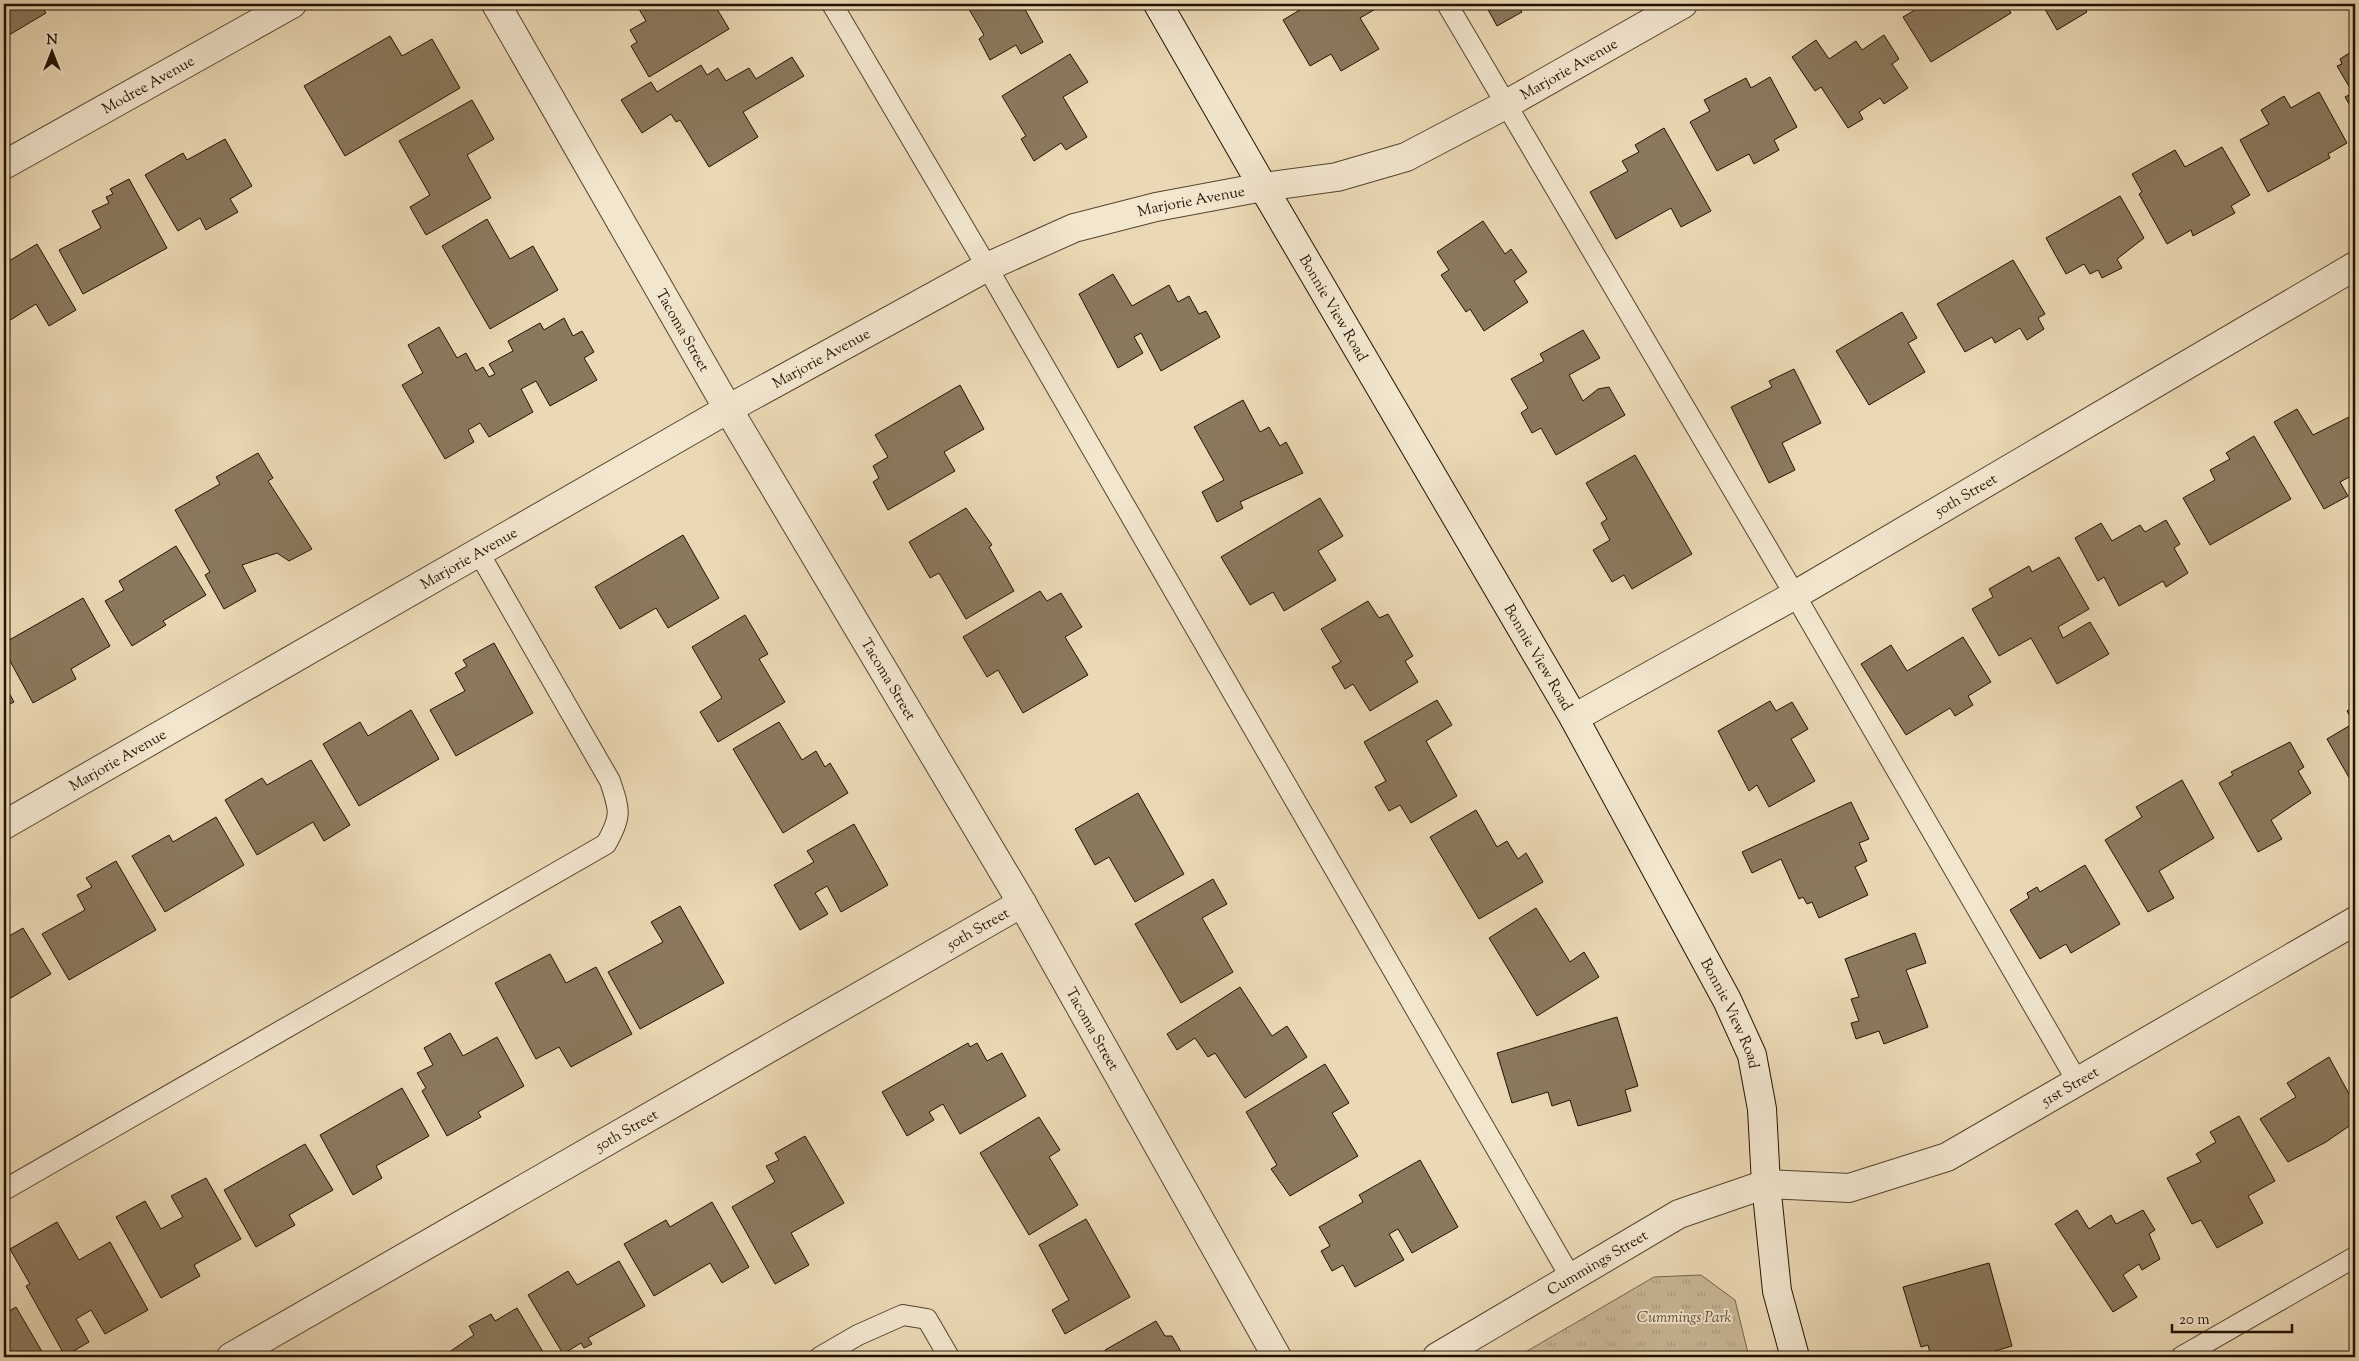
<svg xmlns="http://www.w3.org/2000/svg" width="2359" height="1361" font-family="'Sorts Mill Goudy',serif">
<defs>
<pattern id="grass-tufts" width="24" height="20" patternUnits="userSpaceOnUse" patternTransform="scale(1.25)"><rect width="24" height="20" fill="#c9b796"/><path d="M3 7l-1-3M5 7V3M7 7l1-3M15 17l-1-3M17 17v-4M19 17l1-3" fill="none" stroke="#ac9c80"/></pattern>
</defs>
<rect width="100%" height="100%" fill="#ebd9b5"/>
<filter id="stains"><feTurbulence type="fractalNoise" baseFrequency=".004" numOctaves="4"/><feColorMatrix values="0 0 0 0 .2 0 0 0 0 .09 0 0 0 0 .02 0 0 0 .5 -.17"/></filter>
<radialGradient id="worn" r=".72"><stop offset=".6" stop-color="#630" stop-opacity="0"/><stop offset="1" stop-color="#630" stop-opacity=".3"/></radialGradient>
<polygon fill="url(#grass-tufts)" stroke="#76644b" points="1701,1275 1735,1300 1749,1357 1517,1357 1654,1277"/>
<g fill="#8b795e" stroke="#241200">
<polygon points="4,4 40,4 46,13 4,38"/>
<polygon points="636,4 714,4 729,29 649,77 631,46 637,42 630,30 646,21"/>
<polygon points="966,4 1022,4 1043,42 1021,54 1016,45 990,60 979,39 984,35"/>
<polygon points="1310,4 1384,4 1360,18 1379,49 1341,71 1331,54 1310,66 1283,20"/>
<polygon points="1485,4 1517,4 1522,12 1497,26"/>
<polygon points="1925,4 2006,4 2011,13 1931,62 1903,17"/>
<polygon points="2042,4 2082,4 2087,12 2057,30"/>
<polygon points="1884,35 1899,59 1892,64 1908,88 1884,104 1880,98 1859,112 1863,119 1848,128 1821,87 1815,91 1792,57 1816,40 1829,59 1856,41 1862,50"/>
<polygon points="390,36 402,56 432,39 460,88 345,156 304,86"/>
<polygon points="2351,52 2353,56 2355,55 2355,114 2345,97 2353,93 2337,66 2342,64 2340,59"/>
<polygon points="1070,54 1088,82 1063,97 1087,137 1066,150 1061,143 1034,161 1021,139 1026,136 1002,96"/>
<polygon points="792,57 804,76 743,112 758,137 709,167 680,120 676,122 671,114 642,133 621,100 651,82 657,92 701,65 707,75 718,68 726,81 749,68 756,79"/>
<polygon points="1770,77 1797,127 1774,140 1779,150 1754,164 1749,154 1717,171 1690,122 1710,111 1704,100 1746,78 1751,88"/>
<polygon points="2319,92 2347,143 2328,154 2330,158 2268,192 2240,140 2269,124 2261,110 2284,96 2291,108"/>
<polygon points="472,100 494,139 467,155 491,198 426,235 410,207 430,195 399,141"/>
<polygon points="1664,128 1711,211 1681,227 1671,208 1616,239 1590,192 1628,171 1622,161 1639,152 1635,145"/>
<polygon points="225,139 252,186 230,199 238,212 206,230 200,218 178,231 145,175 183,153 187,160"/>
<polygon points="2222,147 2250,195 2231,206 2235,213 2193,236 2191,230 2167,244 2139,194 2142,192 2132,174 2175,150 2185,167"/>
<polygon points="129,179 167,248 83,294 59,250 101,228 92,211 109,203 106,197 113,194 110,189"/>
<polygon points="2120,196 2144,238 2117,259 2122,268 2102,278 2098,270 2090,274 2084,264 2066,274 2046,238"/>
<polygon points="487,219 510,259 533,246 558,290 490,329 442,246"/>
<polygon points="1483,221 1505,254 1511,249 1527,272 1514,281 1528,302 1484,331 1470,309 1466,312 1441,275 1449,270 1437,252"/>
<polygon points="37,244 76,310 49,326 36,304 4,324 4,264"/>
<polygon points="2013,260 2045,314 2038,318 2044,329 2027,340 2020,328 1995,343 1992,337 1965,352 1937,304"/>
<polygon points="1113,274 1132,306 1169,285 1178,302 1189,296 1199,314 1206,311 1220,337 1161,371 1141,333 1134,337 1143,353 1118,368 1079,294"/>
<polygon points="1902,312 1917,338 1908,343 1925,372 1869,405 1836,351"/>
<polygon points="564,318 573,336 582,331 594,352 584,358 597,380 550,406 536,381 521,389 533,412 489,437 480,423 468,430 474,442 445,459 402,385 423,373 408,345 439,327 457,358 466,353 476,371 483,367 489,377 495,374 489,364 513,351 508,341 540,323 544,330"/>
<polygon points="1583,330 1600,358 1569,375 1583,401 1598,389 1609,387 1625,415 1556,455 1541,428 1532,433 1521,413 1528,408 1511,379 1544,361 1540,354"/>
<polygon points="1794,369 1821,423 1782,443 1795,470 1769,483 1731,407 1772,387 1769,381"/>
<polygon points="960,385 984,429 944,452 955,471 888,510 873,482 879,478 873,466 888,457 875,435"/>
<polygon points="1243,400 1260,432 1269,427 1280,446 1286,442 1303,473 1240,502 1243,508 1217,522 1202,492 1224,480 1194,427"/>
<polygon points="2297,409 2313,435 2355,414 2355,474 2340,482 2348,496 2324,509 2274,422"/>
<polygon points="2254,436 2291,499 2210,545 2183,498 2215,480 2210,470 2230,459 2226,453"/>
<polygon points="258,453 273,478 268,481 312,549 289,561 277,553 242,565 256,591 224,609 205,575 210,572 175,510 220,484 216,477"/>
<polygon points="1635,455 1692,554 1632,589 1624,575 1612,582 1593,550 1610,540 1601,523 1607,519 1586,483"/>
<polygon points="1320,498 1343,536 1318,551 1336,580 1284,611 1273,592 1250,605 1221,557"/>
<polygon points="966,508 992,545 989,547 1014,591 966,619 939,573 930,578 909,542"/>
<polygon points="2166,520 2180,544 2174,548 2188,573 2166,587 2163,581 2119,606 2104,577 2098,581 2075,538 2101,523 2112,541 2140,525 2145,532"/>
<polygon points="683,535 719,598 668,628 656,608 620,629 595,587"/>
<polygon points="176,546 206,595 163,621 166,625 132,646 105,601 124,590 119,581"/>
<polygon points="2059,557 2089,609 2058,627 2063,638 2090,622 2109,654 2057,684 2031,638 1999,656 1972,609 1993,597 1989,589 2029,566 2032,572"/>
<polygon points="1040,591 1047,601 1061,593 1082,627 1065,637 1088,675 1023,713 998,670 987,677 963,637"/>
<polygon points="83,598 110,646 71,669 76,679 33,703 4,650 4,643"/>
<polygon points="1368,601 1379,618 1388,614 1413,656 1405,661 1418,682 1370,711 1353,684 1345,689 1332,667 1341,662 1321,629"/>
<polygon points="745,615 768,654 759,659 785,702 718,742 700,712 722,698 692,647"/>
<polygon points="1963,637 1991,682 1968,696 1973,705 1955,716 1950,708 1906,735 1861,664 1891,645 1907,671"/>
<polygon points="494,643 533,713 456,756 430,710 465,691 455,673 467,666 463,660"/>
<polygon points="4,684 14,702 4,707"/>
<polygon points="1437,700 1452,725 1426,741 1457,796 1411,823 1400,805 1389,811 1375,787 1386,781 1364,742"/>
<polygon points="1770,701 1776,711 1792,702 1808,729 1791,739 1815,781 1769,807 1757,785 1749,791 1718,731"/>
<polygon points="2355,706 2355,788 2327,739 2354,723 2347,711"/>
<polygon points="411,710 439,759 359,806 323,744 360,722 368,736"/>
<polygon points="779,722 802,760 816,751 825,767 830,763 848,793 783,833 733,749"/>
<polygon points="2290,742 2304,767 2298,771 2311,793 2271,820 2282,839 2258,852 2219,783 2233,775 2231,772"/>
<polygon points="311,760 350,825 324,841 313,822 257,855 225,800 262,778 267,785"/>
<polygon points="2182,780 2214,838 2159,871 2174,898 2148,912 2105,840 2142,817 2136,807"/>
<polygon points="1138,793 1184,874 1135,902 1109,857 1095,865 1075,829"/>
<polygon points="1851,802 1869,839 1859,843 1867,861 1855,867 1868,895 1819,918 1812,902 1807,904 1803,897 1799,899 1781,859 1752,873 1742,852"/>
<polygon points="1476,810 1497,847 1507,841 1518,859 1526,853 1543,882 1479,919 1430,837"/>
<polygon points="216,817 244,865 165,912 132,856 169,835 173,842"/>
<polygon points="854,824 888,885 841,912 827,886 815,893 828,914 800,930 774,885 814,862 807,851"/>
<polygon points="116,861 156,930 69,980 42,934 85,910 77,895 92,887 86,878"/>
<polygon points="2085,865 2120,924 2071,953 2066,944 2040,959 2010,910 2029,898 2027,893 2037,887 2040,892"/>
<polygon points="1213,879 1227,904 1202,918 1233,972 1181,1003 1135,924"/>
<polygon points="680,906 724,983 640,1029 608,972 663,942 651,922"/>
<polygon points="1536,908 1570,962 1584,952 1599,977 1537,1016 1489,938"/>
<polygon points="23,928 51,974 4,1002 4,939"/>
<polygon points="1915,933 1926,963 1906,970 1928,1027 1884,1044 1879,1031 1856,1039 1851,1023 1859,1021 1851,999 1859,997 1845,959"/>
<polygon points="550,954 566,983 596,967 632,1034 571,1067 559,1047 536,1059 495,983"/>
<polygon points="1240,987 1272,1036 1287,1026 1307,1057 1245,1098 1215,1053 1208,1057 1195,1038 1177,1050 1167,1034"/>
<polygon points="1617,1017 1638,1086 1625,1090 1631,1111 1578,1126 1570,1100 1552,1106 1548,1092 1512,1103 1497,1053"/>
<polygon points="450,1033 463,1056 497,1037 524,1086 478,1112 481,1117 447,1136 422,1091 426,1088 417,1073 433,1065 424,1048"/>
<polygon points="968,1043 970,1047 977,1043 987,1061 1002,1053 1026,1096 960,1134 943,1104 929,1112 934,1120 907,1136 882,1092"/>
<polygon points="2329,1057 2355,1105 2355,1122 2326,1142 2288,1162 2260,1119 2296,1097 2287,1083"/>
<polygon points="1325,1064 1349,1103 1332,1113 1358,1156 1290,1196 1271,1169 1277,1165 1246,1112"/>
<polygon points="402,1088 429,1136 376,1166 382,1178 353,1195 320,1135"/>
<polygon points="2239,1116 2275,1181 2248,1196 2263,1223 2217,1248 2201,1220 2192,1224 2167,1178 2201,1162 2196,1154 2216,1142 2210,1132"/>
<polygon points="1039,1117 1060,1150 1049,1157 1078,1205 1029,1235 980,1153"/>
<polygon points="805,1136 844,1203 791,1233 809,1265 775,1284 732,1207 775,1182 766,1166 779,1160 775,1153"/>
<polygon points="305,1144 333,1190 289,1215 295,1225 256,1247 224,1190"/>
<polygon points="1420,1160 1458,1227 1412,1253 1398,1229 1389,1234 1404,1260 1355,1287 1343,1265 1332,1271 1321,1251 1330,1246 1319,1227 1363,1202 1359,1195"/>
<polygon points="206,1178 241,1239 194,1265 200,1276 161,1298 116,1217 145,1201 161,1229 183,1217 171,1196"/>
<polygon points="712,1202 749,1267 722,1283 710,1263 654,1296 624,1244 666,1220 670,1227"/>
<polygon points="2077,1210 2089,1229 2111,1215 2116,1224 2143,1210 2155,1230 2149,1234 2160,1259 2142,1270 2139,1264 2123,1275 2137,1297 2113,1312 2055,1224"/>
<polygon points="1086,1219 1130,1297 1065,1334 1052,1310 1069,1300 1039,1245"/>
<polygon points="57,1222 79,1260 110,1242 148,1310 105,1334 91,1310 76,1319 89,1342 65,1356 26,1286 30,1284 10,1249"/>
<polygon points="619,1261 645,1306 588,1338 592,1344 584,1348 581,1343 563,1354 528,1295 568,1271 577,1285"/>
<polygon points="1989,1263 2012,1346 1974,1357 1931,1357 1928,1345 1921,1347 1903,1287"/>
<polygon points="16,1307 44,1355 40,1357 4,1357 4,1314"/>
<polygon points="517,1308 546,1357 442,1357 474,1335 469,1326 491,1314 495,1321"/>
<polygon points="1156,1321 1165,1336 1172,1336 1184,1357 1109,1357 1105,1350"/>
</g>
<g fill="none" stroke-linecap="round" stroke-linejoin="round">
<g stroke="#56442d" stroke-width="22">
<g id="lane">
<polyline points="832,4 987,267 1571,1278"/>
<polyline points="1447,4 1795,595 2077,1081"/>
<path d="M4 1190 606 844C622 816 620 811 610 781L479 553"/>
<polyline points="820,1357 858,1335 903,1315 927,1319 949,1357"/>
<polyline points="2181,1357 2355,1257"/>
</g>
</g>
<g stroke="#56442d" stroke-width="30">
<g id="street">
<path id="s1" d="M496 4 728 409 1022 903 1277 1357"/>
<path id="s2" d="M4 165 292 4"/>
<path id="s3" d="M1574 718 1795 595 2355 266"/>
<path id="s4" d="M4 825 728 409 987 267 1074 228 1156 207 1263 187 1337 177 1406 157 1505 105 1683 4"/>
<path id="s5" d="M231 1357 1022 903"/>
<path id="s6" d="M1437 1357 1679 1214 1766 1184 1849 1188 1947 1157 2355 921"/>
</g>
</g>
<g stroke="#241200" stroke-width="30">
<g id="secondary">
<path id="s7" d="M1158 4 1263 187 1574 718 1727 1000 1752 1055 1762 1109 1766 1184 1777 1291 1795 1357"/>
</g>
</g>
<use href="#lane" stroke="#f2e6cf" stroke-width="20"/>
<use href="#street" stroke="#f2e6cf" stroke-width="28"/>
<use href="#secondary" stroke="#f2e6cf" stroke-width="28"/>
</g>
<g text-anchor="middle" stroke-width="4" stroke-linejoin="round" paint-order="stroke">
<g font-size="15" fill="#241200" stroke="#f2e6cf">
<text dy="5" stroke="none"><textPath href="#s4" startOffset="1751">Marjorie Avenue</textPath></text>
<text dy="5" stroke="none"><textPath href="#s2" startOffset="165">Modree Avenue</textPath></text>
<text dy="5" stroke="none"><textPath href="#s4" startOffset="1346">Marjorie Avenue</textPath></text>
<text dy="5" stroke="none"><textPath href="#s7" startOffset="351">Bonnie View Road</textPath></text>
<text dy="5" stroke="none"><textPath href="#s1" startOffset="376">Tacoma Street</textPath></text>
<text dy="5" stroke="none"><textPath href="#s4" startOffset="941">Marjorie Avenue</textPath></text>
<text dy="5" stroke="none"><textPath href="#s3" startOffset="451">50th Street</textPath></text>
<text dy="5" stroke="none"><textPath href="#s4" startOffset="536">Marjorie Avenue</textPath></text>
<text dy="5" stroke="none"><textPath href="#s7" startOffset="756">Bonnie View Road</textPath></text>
<text dy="5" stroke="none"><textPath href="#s1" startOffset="781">Tacoma Street</textPath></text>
<text dy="5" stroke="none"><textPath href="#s4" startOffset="131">Marjorie Avenue</textPath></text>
<text dy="5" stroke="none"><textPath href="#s5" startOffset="861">50th Street</textPath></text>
<text dy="5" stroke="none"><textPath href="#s7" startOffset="1161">Bonnie View Road</textPath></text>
<text dy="5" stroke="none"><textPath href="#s1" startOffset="1186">Tacoma Street</textPath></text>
<text dy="5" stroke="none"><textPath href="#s6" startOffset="701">51st Street</textPath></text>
<text dy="5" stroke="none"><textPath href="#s5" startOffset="456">50th Street</textPath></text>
<text dy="5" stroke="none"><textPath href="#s6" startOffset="186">Cummings Street</textPath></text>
</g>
<g font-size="15" font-style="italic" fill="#5e4c34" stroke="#f2e6cf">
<text x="1684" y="1322">Cummings Park</text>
</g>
</g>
<rect width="2359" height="1361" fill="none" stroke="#ebd9b5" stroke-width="20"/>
<rect x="5" y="5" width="2349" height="1351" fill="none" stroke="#241200" stroke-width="2.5"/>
<rect x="10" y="10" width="2339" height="1341" fill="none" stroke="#241200"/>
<g transform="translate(52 52)" stroke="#f2e6cf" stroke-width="4" paint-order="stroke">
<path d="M0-4L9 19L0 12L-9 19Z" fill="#241200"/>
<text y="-8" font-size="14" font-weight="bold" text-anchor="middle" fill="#241200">N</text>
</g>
<path d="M2172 1324v8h120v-8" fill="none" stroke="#241200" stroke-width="2.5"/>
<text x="2179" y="1324" font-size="15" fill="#241200" stroke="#f2e6cf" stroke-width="4" paint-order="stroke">20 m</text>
<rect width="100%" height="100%" filter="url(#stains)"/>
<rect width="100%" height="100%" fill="url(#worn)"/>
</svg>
